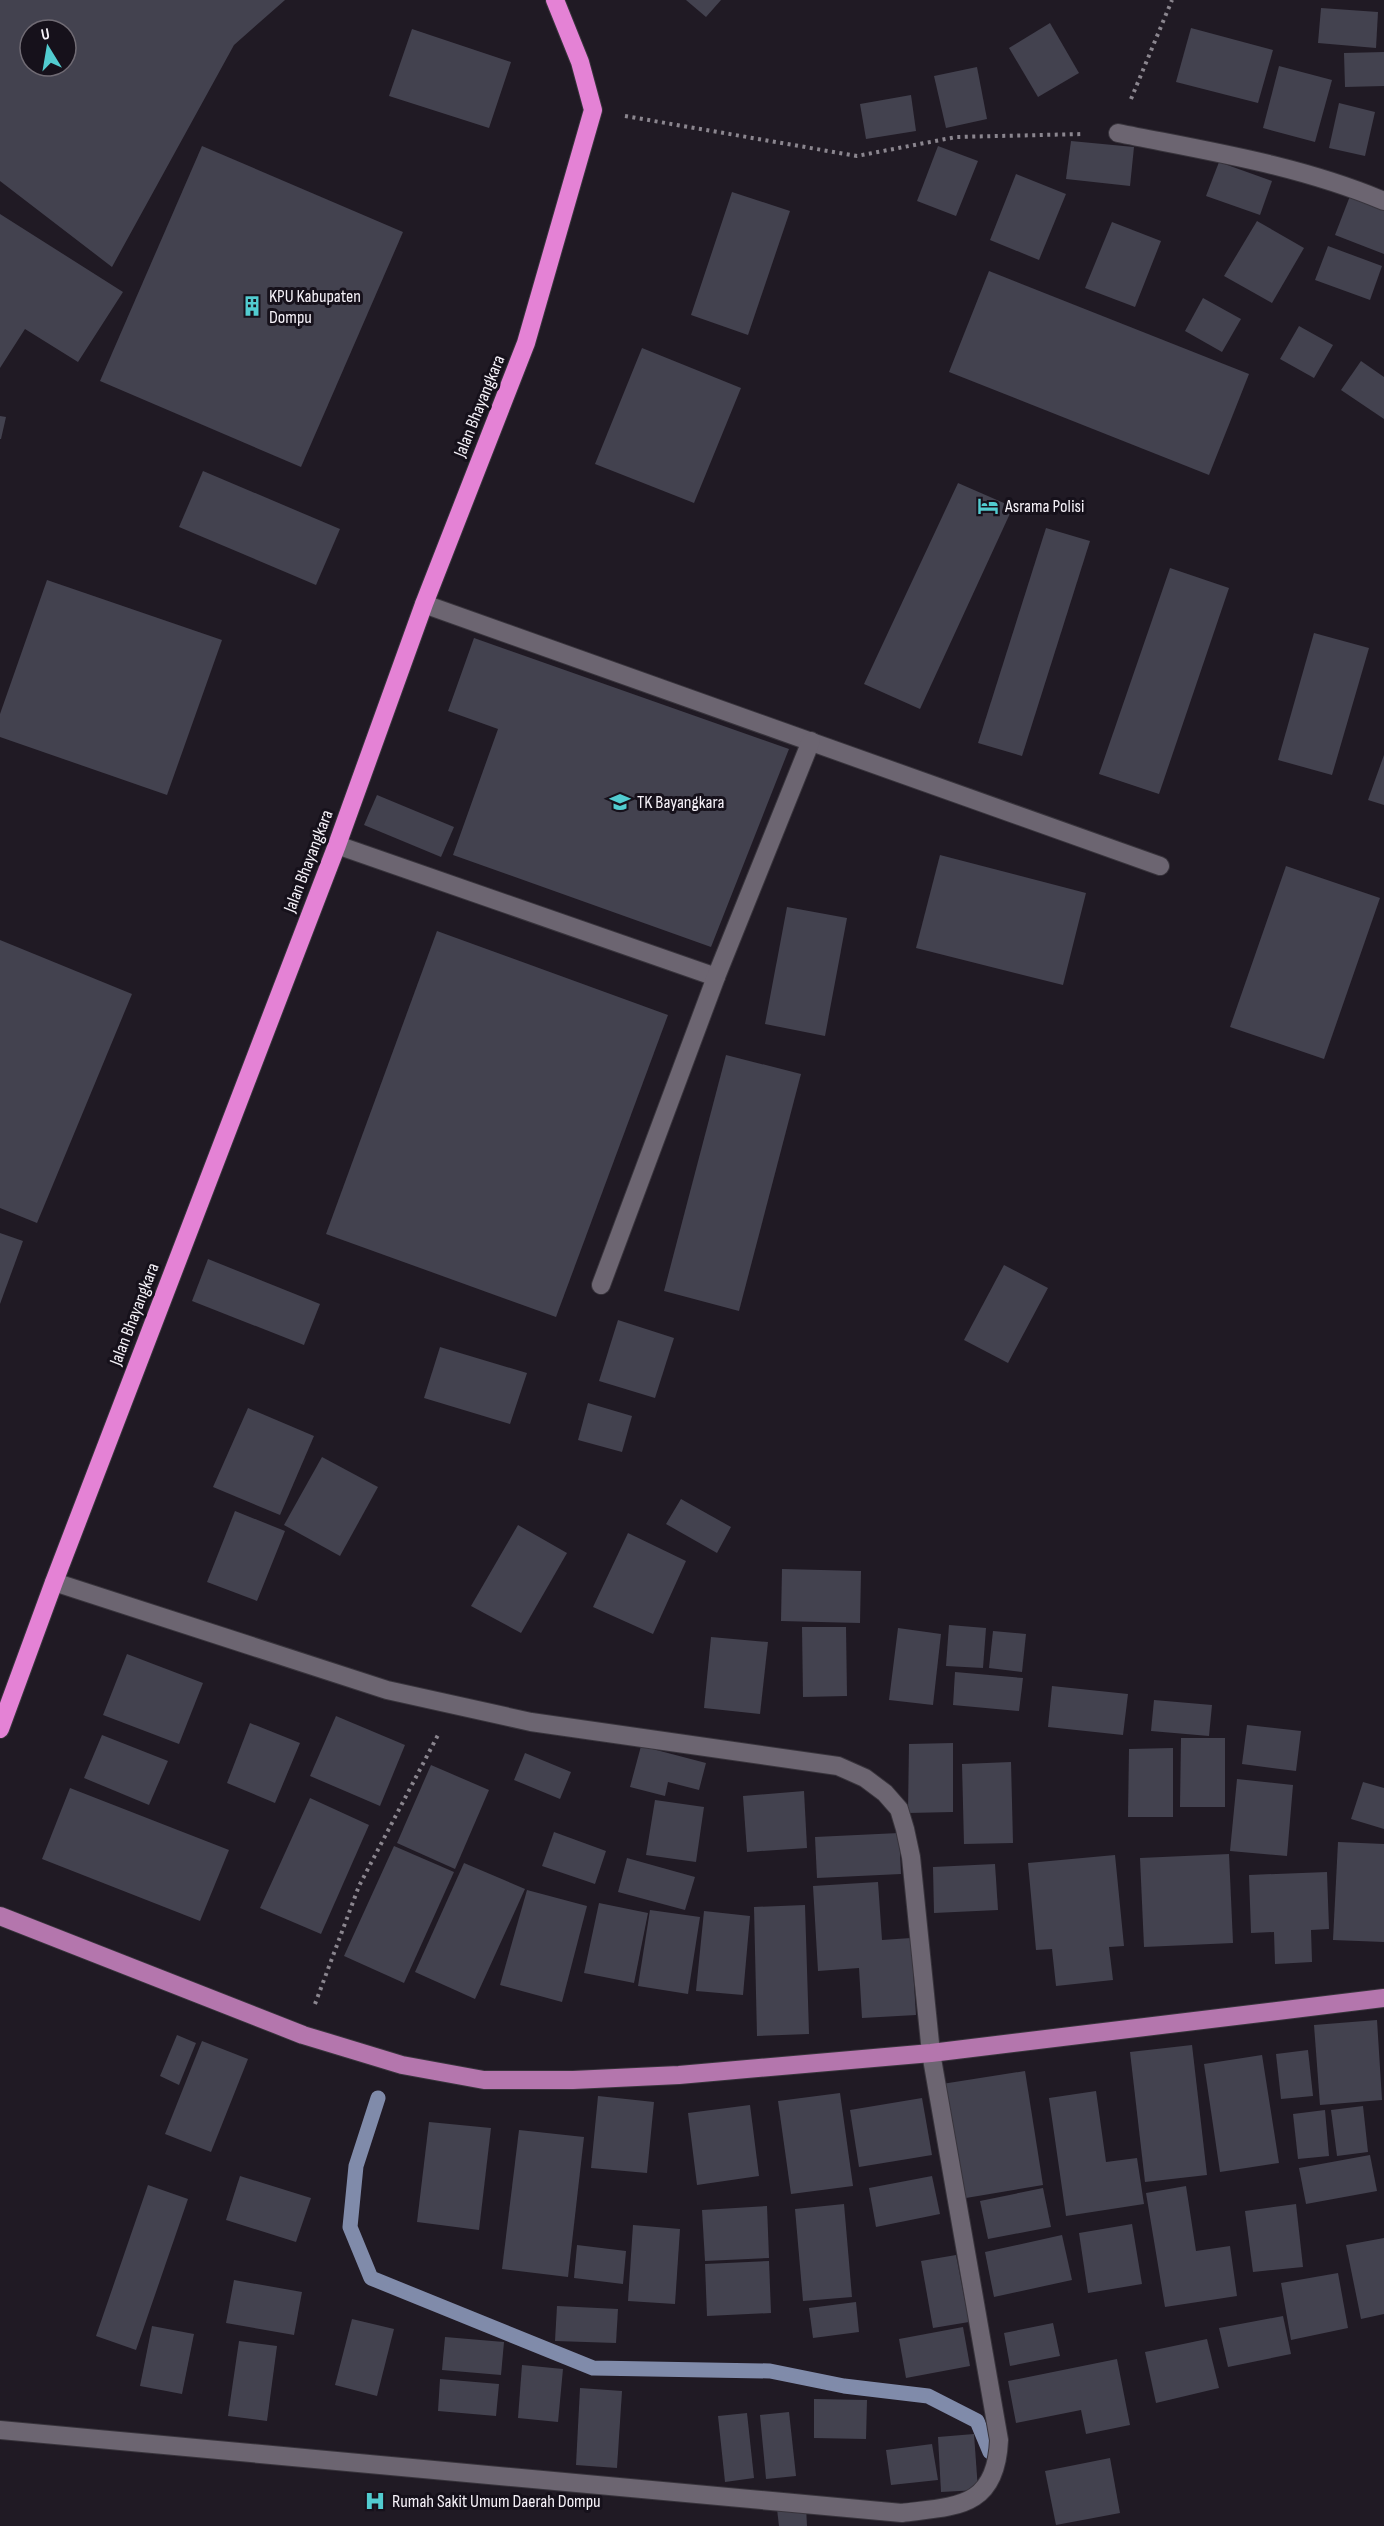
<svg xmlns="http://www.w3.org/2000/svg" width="1384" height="2526" font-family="'Sofia Sans Condensed',sans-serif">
<rect width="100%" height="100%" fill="#201a24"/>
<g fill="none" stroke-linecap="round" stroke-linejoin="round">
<polyline stroke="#808baa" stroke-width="15" points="378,2098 356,2166 350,2227 371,2278 593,2368 770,2371 844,2386 928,2396 977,2421 990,2452"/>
</g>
<g fill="#43424f" fill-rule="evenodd">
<path d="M0 0H285L234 45 112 267 0 181ZM30 30H66V66H30Z"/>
<polygon points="686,0 721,0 706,17"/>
<polygon points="1321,8 1378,12 1376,48 1318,43"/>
<polygon points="1050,23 1079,73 1038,97 1009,48"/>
<polygon points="1191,28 1273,50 1258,103 1176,82"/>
<polygon points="412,29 511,62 489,128 389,96"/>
<polygon points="1384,52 1384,86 1345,87 1344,53"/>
<polygon points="1279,66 1332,80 1315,142 1263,128"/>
<polygon points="977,67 987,119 946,128 934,76"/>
<polygon points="911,95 916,131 866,139 860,104"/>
<polygon points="1339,103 1375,112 1365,156 1329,148"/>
<polygon points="1071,141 1134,147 1130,186 1066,179"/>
<polygon points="202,146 403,232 301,467 100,381"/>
<polygon points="938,146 978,161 956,216 917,201"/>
<polygon points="1219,162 1272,181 1260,215 1206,196"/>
<polygon points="1016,174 1066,194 1039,260 990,240"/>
<polygon points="732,192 790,211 748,335 691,315"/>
<polygon points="1350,196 1384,210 1384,254 1335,235"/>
<polygon points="0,214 123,292 78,362 25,329 0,368"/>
<polygon points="1257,221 1304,248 1272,303 1224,276"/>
<polygon points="1112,222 1161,241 1135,307 1085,288"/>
<polygon points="1328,246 1382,266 1370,300 1315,280"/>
<polygon points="989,271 1249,374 1209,475 949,372"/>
<polygon points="1203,298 1241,319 1222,352 1185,331"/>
<polygon points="1299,326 1333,345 1314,378 1280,359"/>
<polygon points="642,348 741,388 694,503 595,464"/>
<polygon points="1361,361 1384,377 1384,419 1341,390"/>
<polygon points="0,416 6,417 1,439 0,439"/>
<polygon points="203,471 340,529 316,585 179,527"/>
<polygon points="958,483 1013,507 920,709 864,684"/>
<polygon points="1046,528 1090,541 1022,756 978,743"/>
<polygon points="1170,568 1229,588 1159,794 1099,774"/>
<polygon points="47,580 222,640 167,795 0,737 0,714"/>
<polygon points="1314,633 1369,648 1332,775 1278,760"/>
<polygon points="474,638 789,749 711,947 453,855 498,729 448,711"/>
<polygon points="1384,755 1384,805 1368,800"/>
<polygon points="377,795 454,827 441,857 364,825"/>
<polygon points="940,855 1086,893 1063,985 916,948"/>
<polygon points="1286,866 1380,898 1324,1059 1230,1027"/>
<polygon points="787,907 847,918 825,1036 765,1024"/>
<polygon points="437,931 668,1015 556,1317 326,1234"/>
<polygon points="0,940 132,994 37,1223 0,1208"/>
<polygon points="726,1055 801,1074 739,1311 664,1291"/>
<polygon points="0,1233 23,1241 0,1304"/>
<polygon points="208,1259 320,1304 304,1345 192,1301"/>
<polygon points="1004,1265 1048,1288 1008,1363 964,1340"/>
<polygon points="618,1320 674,1338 655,1398 599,1381"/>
<polygon points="440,1347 527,1373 510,1424 424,1398"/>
<polygon points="588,1403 632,1416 622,1452 578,1440"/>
<polygon points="248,1408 314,1436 280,1515 213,1487"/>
<polygon points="322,1457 378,1487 340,1556 284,1525"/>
<polygon points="681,1499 731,1527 717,1553 666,1524"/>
<polygon points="235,1511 285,1531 257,1601 207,1582"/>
<polygon points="518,1525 567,1553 521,1633 471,1606"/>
<polygon points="628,1533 686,1561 653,1634 593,1607"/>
<polygon points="782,1569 861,1571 860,1623 781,1621"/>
<polygon points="949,1625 986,1628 983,1668 946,1666"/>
<polygon points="802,1627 846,1627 847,1696 803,1697"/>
<polygon points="898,1628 941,1634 933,1705 889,1700"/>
<polygon points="993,1631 1026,1634 1022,1672 989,1668"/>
<polygon points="711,1637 768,1642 760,1714 704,1708"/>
<polygon points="127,1654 203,1683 179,1744 103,1715"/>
<polygon points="955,1672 1023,1678 1019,1711 953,1705"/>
<polygon points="1052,1686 1128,1694 1123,1735 1048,1727"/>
<polygon points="1154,1700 1212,1705 1209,1736 1151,1731"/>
<polygon points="336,1716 405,1745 380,1806 310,1776"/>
<polygon points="250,1723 300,1743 275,1803 227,1783"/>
<polygon points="1247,1725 1301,1731 1296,1771 1242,1764"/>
<polygon points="102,1735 168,1761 149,1805 84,1778"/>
<polygon points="1181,1738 1225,1738 1225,1807 1180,1807"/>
<polygon points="953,1743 953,1812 908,1813 909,1744"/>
<polygon points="641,1746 706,1763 699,1790 668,1782 665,1796 630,1787"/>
<polygon points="1173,1748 1173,1817 1128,1817 1129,1749"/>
<polygon points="525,1753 571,1772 560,1799 514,1780"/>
<polygon points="1011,1762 1013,1843 964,1844 962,1764"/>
<polygon points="431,1765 489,1790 455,1869 397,1843"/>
<polygon points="1237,1779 1293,1785 1287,1856 1230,1851"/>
<polygon points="1363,1782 1384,1788 1384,1829 1351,1819"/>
<polygon points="70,1788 229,1850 200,1921 42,1859"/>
<polygon points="804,1791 807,1848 747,1852 743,1796"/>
<polygon points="310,1798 369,1825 321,1934 260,1908"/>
<polygon points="655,1800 704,1807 696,1862 646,1855"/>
<polygon points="554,1832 606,1851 595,1884 542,1866"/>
<polygon points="899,1833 901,1874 817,1878 815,1837"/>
<polygon points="1338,1842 1384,1844 1384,1942 1333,1940"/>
<polygon points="394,1846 454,1872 404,1983 344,1956"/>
<polygon points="1229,1854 1233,1943 1144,1947 1140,1858"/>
<polygon points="1115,1855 1124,1946 1109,1947 1113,1980 1056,1986 1052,1949 1036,1950 1028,1863"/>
<polygon points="627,1858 695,1877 685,1910 618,1892"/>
<polygon points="464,1863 525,1889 475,1999 415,1972"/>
<polygon points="995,1864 998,1910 934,1913 933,1867"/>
<polygon points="1327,1872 1329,1929 1311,1930 1312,1962 1275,1964 1274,1932 1251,1933 1249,1875"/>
<polygon points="878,1882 882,1940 911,1938 916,2015 862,2018 859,1968 818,1971 813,1886"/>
<polygon points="527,1890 587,1906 562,2002 500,1985"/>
<polygon points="599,1903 648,1913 634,1983 584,1973"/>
<polygon points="805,1905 809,2034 757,2036 754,1907"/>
<polygon points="650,1910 700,1917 688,1994 638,1986"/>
<polygon points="704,1911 750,1916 743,1995 696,1991"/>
<polygon points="1377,2020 1382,2100 1320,2105 1314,2025"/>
<polygon points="177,2035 196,2043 179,2085 160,2076"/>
<polygon points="202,2041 248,2059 211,2152 165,2134"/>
<polygon points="1192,2045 1207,2175 1145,2182 1130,2052"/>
<polygon points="1308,2050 1313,2096 1281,2099 1276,2054"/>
<polygon points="1262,2055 1279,2163 1220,2172 1204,2064"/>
<polygon points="1025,2071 1043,2185 960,2199 942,2084"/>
<polygon points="1096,2091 1106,2162 1137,2158 1144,2204 1066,2216 1049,2098"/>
<polygon points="840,2093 853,2186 791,2194 778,2101"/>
<polygon points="598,2096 654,2102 647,2173 591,2168"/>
<polygon points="922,2098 932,2155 859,2167 850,2110"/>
<polygon points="750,2105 759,2176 697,2185 688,2113"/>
<polygon points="1363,2106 1368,2152 1337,2156 1331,2110"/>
<polygon points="1325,2110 1329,2156 1298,2159 1293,2114"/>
<polygon points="429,2122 491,2128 479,2230 417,2222"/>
<polygon points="519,2130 584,2137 568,2277 502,2269"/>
<polygon points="1370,2155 1377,2191 1306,2204 1299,2168"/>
<polygon points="240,2176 311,2198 296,2242 226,2220"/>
<polygon points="932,2176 940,2214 876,2227 869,2188"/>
<polygon points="148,2185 188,2199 136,2350 96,2336"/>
<polygon points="1186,2186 1196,2251 1230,2246 1237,2296 1165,2307 1146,2193"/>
<polygon points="1043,2188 1051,2227 988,2239 980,2201"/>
<polygon points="844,2204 852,2297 803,2301 795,2209"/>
<polygon points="1296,2204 1303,2267 1253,2272 1245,2211"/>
<polygon points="767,2206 769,2258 705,2261 702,2210"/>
<polygon points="1132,2224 1142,2284 1088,2293 1079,2233"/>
<polygon points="633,2225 680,2229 675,2304 628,2301"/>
<polygon points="1062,2235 1072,2280 994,2297 985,2252"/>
<polygon points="1384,2238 1384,2314 1361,2319 1346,2245"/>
<polygon points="577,2245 626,2251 623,2284 574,2278"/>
<polygon points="956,2255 969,2322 933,2328 921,2261"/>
<polygon points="769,2261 771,2313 707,2316 705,2264"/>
<polygon points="1338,2273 1348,2328 1291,2340 1281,2283"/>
<polygon points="234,2280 302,2292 294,2335 226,2323"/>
<polygon points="856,2302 859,2332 813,2338 809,2308"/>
<polygon points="557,2306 618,2309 616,2343 555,2341"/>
<polygon points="1283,2316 1291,2354 1228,2367 1219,2328"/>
<polygon points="352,2319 394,2329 377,2396 335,2385"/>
<polygon points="1053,2323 1060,2356 1010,2366 1004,2333"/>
<polygon points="152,2326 194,2334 182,2394 140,2386"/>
<polygon points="963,2327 970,2366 906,2378 899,2339"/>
<polygon points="445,2337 504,2342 501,2375 442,2370"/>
<polygon points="1207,2339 1219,2388 1156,2403 1145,2352"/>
<polygon points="239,2341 277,2346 267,2421 228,2416"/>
<polygon points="1117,2359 1130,2425 1086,2434 1081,2410 1016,2423 1008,2381"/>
<polygon points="522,2365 563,2369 558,2422 518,2418"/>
<polygon points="440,2379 499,2384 496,2416 438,2411"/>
<polygon points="580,2388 622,2391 617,2468 576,2465"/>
<polygon points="814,2399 867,2400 866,2439 814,2438"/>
<polygon points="789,2412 796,2476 766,2479 760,2415"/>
<polygon points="747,2413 754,2478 725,2482 718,2416"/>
<polygon points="974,2434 978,2490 941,2492 938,2437"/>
<polygon points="932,2444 938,2480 891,2485 886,2450"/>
<polygon points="1110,2458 1120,2513 1056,2525 1045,2471"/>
<polygon points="806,2507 807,2526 779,2526 777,2509"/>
</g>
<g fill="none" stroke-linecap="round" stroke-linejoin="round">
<g stroke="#38343c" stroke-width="20">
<g id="minor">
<path d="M1118 133C1207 151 1299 165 1384 201"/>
<polyline points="424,604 1160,866"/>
<polyline points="337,845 716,977"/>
<polyline points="601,1285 716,977 811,741"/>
<path d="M0 2430 902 2513C957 2506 996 2508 999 2440L931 2053 911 1857 905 1829 899 1809 885 1793 865 1778 838 1766 531 1722 387 1690 54 1582"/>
</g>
</g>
<g stroke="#38343c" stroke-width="20">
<polyline id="major" points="0,1916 303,2035 402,2065 484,2080 573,2080 679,2075 931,2053 1384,1998"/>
</g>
<g stroke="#38343c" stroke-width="20">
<polyline id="highway" points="0,1729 54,1582 337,845 424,604 526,343 593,110 580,62 555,0"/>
</g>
<g stroke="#8b868f" stroke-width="4" stroke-dasharray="3 4.5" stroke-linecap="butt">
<polyline points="1131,99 1172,0"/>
<polyline points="625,116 857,156 956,137 1084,134"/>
<polyline points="315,2004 359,1886 438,1735"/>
</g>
<use href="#minor" stroke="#6c6571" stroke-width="18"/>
<use href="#major" stroke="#b476ad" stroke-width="18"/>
<use href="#highway" stroke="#e482d5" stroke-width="18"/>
</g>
<defs>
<g id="building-bare" transform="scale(1.62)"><path d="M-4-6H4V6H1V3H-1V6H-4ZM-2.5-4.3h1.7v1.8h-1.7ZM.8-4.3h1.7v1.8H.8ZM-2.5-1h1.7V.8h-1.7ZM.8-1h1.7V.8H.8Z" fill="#52ccd0" stroke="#16111b" stroke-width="2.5" paint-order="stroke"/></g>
<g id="hotel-bare" transform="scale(1.62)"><path d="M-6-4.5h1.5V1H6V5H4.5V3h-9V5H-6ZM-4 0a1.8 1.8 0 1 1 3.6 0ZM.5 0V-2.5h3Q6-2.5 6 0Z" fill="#52ccd0" stroke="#16111b" stroke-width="2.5" paint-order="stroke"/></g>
<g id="school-bare" transform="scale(1.62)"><path d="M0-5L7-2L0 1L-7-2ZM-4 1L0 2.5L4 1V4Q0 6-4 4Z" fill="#52ccd0" stroke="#16111b" stroke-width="2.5" paint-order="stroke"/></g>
<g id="hospital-bare" transform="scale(1.62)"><path d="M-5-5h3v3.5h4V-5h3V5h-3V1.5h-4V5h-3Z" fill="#52ccd0" stroke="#16111b" stroke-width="2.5" paint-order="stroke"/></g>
</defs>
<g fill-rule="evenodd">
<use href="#building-bare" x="252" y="306"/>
<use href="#hotel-bare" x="988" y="506"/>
<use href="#school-bare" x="620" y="802"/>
<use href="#hospital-bare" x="375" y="2501"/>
</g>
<g text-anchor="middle" stroke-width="6" stroke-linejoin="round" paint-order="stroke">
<g font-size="18" fill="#f6f2f9" stroke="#16111b" text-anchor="start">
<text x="269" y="302">KPU Kabupaten<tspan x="269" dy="21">Dompu</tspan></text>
<text x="1005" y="512">Asrama Polisi</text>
<text x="637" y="808">TK Bayangkara</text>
<text x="392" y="2507">Rumah Sakit Umum Daerah Dompu</text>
</g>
<g font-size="18" fill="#f6f2f9" stroke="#16111b">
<text transform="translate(479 406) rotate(-68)" y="6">Jalan Bhayangkara</text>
<text transform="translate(308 861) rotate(-69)" y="6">Jalan Bhayangkara</text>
<text transform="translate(134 1314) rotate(-69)" y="6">Jalan Bhayangkara</text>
</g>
</g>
<g transform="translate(48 48) rotate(349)"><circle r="28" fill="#16111b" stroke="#706b74" stroke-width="1.5"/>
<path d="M0-4.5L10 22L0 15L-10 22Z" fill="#52ccd0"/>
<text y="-9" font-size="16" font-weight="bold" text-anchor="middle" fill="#f6f2f9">U</text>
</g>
</svg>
